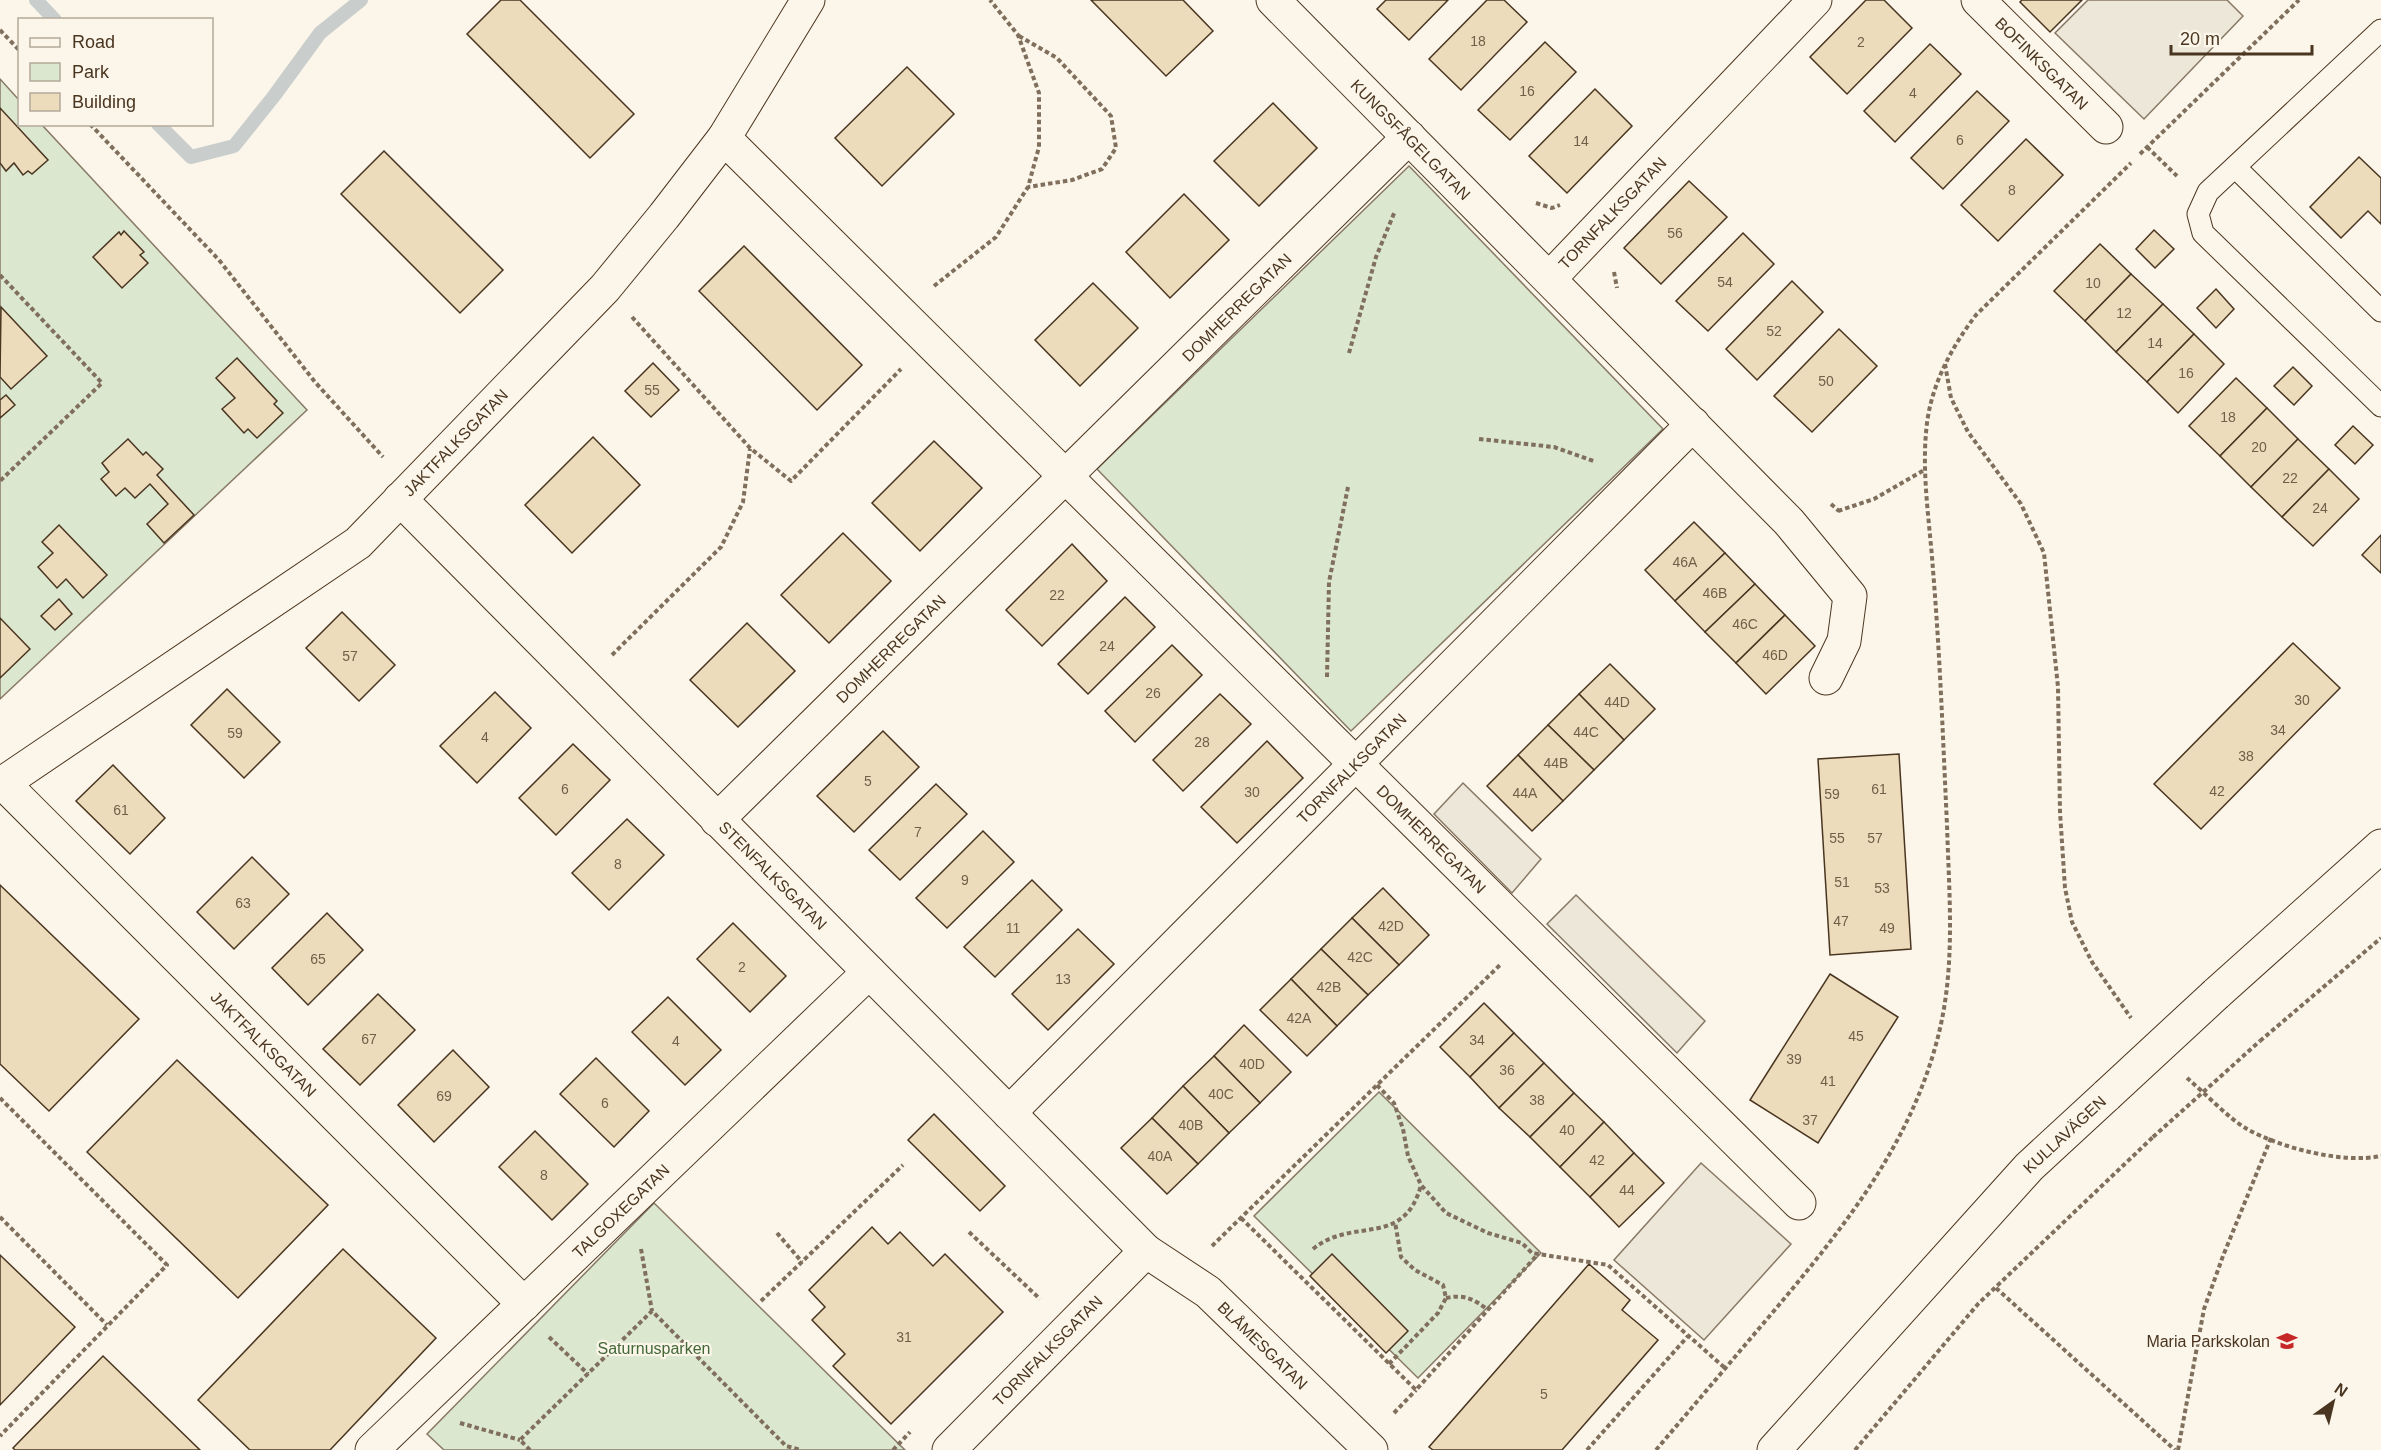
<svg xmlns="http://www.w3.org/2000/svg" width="2381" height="1450" font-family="Helvetica,sans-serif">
<rect width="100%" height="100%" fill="#fbf6e9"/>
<g fill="#dce7d0" stroke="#887966" stroke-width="1.5">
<polygon points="0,79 19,100 20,124 42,125 307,410 0,699"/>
<polygon points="1409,166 1663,429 1351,731 1097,469"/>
<polygon points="1379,1092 1541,1253 1418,1378 1254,1216"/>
<polygon points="654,1203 905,1450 444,1450 427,1434"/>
</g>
<g fill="#ede7d9" stroke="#887966" stroke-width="1.5">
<polygon points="2088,0 2227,0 2243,16 2144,119 2055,33"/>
<polygon points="1463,783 1541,859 1512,893 1434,814"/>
<polygon points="1576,895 1705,1021 1677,1053 1547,924"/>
<polygon points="1701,1163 1791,1244 1704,1340 1614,1260"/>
</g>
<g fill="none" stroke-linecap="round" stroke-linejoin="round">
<g stroke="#c9cecd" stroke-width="14">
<polyline points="36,0 55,20"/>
<polyline points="158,124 191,157 234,146 274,96 320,33 361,0"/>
</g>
</g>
<g fill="#ecdcbc" stroke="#4a3520" stroke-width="1.5">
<polygon points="501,0 520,0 634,114 590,158 467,34"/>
<polygon points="1091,0 1183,0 1213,31 1166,76"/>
<polygon points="1386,0 1448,0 1409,40 1377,9"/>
<polygon points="1487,0 1504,0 1527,22 1461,90 1429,59"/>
<polygon points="1866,0 1884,0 1912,28 1847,94 1810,57"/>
<polygon points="2022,0 2082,0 2050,32 2020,2"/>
<polygon points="1545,42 1576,72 1510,140 1478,110"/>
<polygon points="1930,44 1961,74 1895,142 1864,111"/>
<polygon points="907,67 954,114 882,186 835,138"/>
<polygon points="1595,89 1632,126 1567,193 1529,156"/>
<polygon points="1977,91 2009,121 1943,189 1911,158"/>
<polygon points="1273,103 1317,148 1259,206 1214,161"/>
<polygon points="0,108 48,160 32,174 28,171 23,175 14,163 6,171 0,163"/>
<polygon points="2026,139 2063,175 1998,241 1961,205"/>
<polygon points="384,151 503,270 460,313 341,194"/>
<polygon points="2359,157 2381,178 2381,224 2368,211 2341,238 2310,207"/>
<polygon points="1689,181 1727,217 1661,284 1624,248"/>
<polygon points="1184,194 1229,240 1170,298 1126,252"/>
<polygon points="2154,230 2174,249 2155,268 2136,249"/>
<polygon points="124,231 144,252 140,255 148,263 122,288 93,257 119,232 121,235"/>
<polygon points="1743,233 1774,264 1708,331 1676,301"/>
<polygon points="2100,244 2131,274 2085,321 2054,291"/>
<polygon points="744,246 862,365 817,410 699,291"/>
<polygon points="2131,274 2163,304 2116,352 2085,321"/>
<polygon points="1792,281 1823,312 1757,380 1726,349"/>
<polygon points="1093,283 1138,328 1080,386 1035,340"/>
<polygon points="2216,289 2234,309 2216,328 2197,308"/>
<polygon points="2163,304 2194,334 2147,382 2116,352"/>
<polygon points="1,307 47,356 11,389 0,377"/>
<polygon points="1839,329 1877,366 1812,432 1774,396"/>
<polygon points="2194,334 2224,364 2178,413 2147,382"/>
<polygon points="237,358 277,401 274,404 283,413 257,438 248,429 244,433 222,409 235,398 216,378"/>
<polygon points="653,363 679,390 651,417 625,391"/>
<polygon points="2293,367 2312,386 2294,405 2274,386"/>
<polygon points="2236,378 2267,408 2220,456 2189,426"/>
<polygon points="6,395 15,405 0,418 0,400"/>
<polygon points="2267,408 2298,439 2251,487 2220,456"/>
<polygon points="2353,426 2373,445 2355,464 2335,445"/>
<polygon points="593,437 640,485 572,553 525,505"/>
<polygon points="128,439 143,455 146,452 163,469 157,475 194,515 164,543 147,524 168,504 150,484 135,498 125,488 116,496 101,479 109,472 102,463"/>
<polygon points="2298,439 2329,469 2282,517 2251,487"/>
<polygon points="934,441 982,488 920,551 872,503"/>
<polygon points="2329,469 2359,499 2313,546 2282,517"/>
<polygon points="1694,522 1725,553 1675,601 1645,570"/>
<polygon points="59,525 107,575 83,598 66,579 57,588 38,567 53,553 42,542"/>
<polygon points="843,533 891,581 829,643 781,595"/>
<polygon points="2381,535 2381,573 2362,555"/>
<polygon points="1072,544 1107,581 1042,646 1006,610"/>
<polygon points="1725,553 1755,584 1705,632 1675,601"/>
<polygon points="1755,584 1785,615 1736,663 1705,632"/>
<polygon points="1125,597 1155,627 1088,694 1058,664"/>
<polygon points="59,599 72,614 55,630 41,616"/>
<polygon points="342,612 395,665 359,701 306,648"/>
<polygon points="1785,615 1815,646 1766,694 1736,663"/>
<polygon points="0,618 30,649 0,678"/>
<polygon points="747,623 795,671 738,727 690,680"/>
<polygon points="2293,643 2340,688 2201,829 2154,784"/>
<polygon points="1172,645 1202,675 1135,742 1105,711"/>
<polygon points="1610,664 1655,709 1624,740 1579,694"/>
<polygon points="227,689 280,742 244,778 191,725"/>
<polygon points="495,692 531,728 477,783 440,746"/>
<polygon points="1220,694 1251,724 1183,791 1153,760"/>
<polygon points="1579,694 1624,740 1594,770 1548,725"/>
<polygon points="1548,725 1594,770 1563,801 1518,755"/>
<polygon points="883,731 919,767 854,832 817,796"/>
<polygon points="1267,741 1303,778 1237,843 1201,807"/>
<polygon points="573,744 610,780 556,835 519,798"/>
<polygon points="1899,754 1911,949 1830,955 1818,759"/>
<polygon points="1518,755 1563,801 1532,831 1487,786"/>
<polygon points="113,765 165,818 130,854 76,801"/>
<polygon points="936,784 967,814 900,880 869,850"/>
<polygon points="627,819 664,855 609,910 572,873"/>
<polygon points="983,831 1014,862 947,928 916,898"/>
<polygon points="252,857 289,894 234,949 197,912"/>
<polygon points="1032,880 1062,910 995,977 964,947"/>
<polygon points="0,885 139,1019 49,1111 0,1064"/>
<polygon points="1383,888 1429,935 1399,965 1352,918"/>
<polygon points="327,913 363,950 308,1005 272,968"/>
<polygon points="1352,918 1399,965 1368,995 1321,949"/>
<polygon points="733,923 786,976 750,1012 697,959"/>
<polygon points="1078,929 1114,964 1048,1030 1012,994"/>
<polygon points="1321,949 1368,995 1337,1026 1291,979"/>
<polygon points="1830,974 1898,1017 1818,1143 1750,1100"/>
<polygon points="1291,979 1337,1026 1307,1056 1260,1010"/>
<polygon points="378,994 415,1030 360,1085 323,1049"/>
<polygon points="668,997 721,1050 685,1085 632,1032"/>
<polygon points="1484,1003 1514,1033 1470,1077 1440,1047"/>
<polygon points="1244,1025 1291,1072 1260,1103 1214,1056"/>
<polygon points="1514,1033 1544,1063 1499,1108 1470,1077"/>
<polygon points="453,1050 489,1087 434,1142 398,1105"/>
<polygon points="1214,1056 1260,1103 1229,1133 1183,1086"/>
<polygon points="596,1058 649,1111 614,1147 560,1094"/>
<polygon points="177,1060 328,1205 238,1298 87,1152"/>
<polygon points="1544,1063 1574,1093 1530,1137 1499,1108"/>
<polygon points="1183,1086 1229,1133 1198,1164 1152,1118"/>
<polygon points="1574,1093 1604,1122 1560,1167 1530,1137"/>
<polygon points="934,1114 1005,1186 980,1211 908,1140"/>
<polygon points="1152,1118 1198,1164 1167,1194 1121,1148"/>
<polygon points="1604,1122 1634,1153 1590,1197 1560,1167"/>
<polygon points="535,1131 588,1184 552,1220 499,1167"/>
<polygon points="1634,1153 1664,1183 1619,1227 1590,1197"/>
<polygon points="872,1227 888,1244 900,1232 933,1266 945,1254 1003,1312 891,1424 833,1366 845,1354 812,1320 825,1307 809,1290"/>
<polygon points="343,1249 436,1338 330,1450 250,1450 198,1400"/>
<polygon points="1332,1254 1408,1331 1386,1353 1310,1276"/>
<polygon points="0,1255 75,1327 0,1405"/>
<polygon points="1589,1264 1630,1300 1622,1310 1658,1340 1562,1450 1433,1450 1429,1447"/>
<polygon points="103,1356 200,1450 15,1450 13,1448"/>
</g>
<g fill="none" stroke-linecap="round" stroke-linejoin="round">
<g stroke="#4a3520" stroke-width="23">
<g id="lane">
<polyline points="2381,30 2208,192 2198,214 2203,233 2381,406"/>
<polyline points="2235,167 2381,311"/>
</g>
</g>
<g stroke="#4a3520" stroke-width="35">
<g id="street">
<path id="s1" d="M1273 0 1789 522 1850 596 1844 641 1826 678"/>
<path id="s2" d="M1978 0 2106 127"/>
<path id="s3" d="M724 138 1799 1203"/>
<path id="s4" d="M1550 278 1815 0"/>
<path id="s5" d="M400 499 1146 1251 1208 1292 1371 1450"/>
<path id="s6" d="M3 783 524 1304"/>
<path id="s7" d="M0 785 358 543 605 288 664 216 724 138 808 0"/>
<path id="s8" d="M717 820 1409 137"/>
<path id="s9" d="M1009 1113 1693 424"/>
<path id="s10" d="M372 1450 869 972"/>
<path id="s11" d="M949 1450 1146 1251"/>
</g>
</g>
<g stroke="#4a3520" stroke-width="35">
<g id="secondary">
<polyline points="2216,994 2381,846"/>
<path id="s12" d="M1774 1450 2029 1167 2107 1095"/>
</g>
</g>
<g stroke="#7f6f5c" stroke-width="4" stroke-dasharray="4.5 3" stroke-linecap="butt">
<polyline points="0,30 20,51"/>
<polyline points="1019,36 1057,58 1111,116 1116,148 1102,169 1072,180 1028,187"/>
<polyline points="90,124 219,260 315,382 383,457"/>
<polyline points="2147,147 2177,176"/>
<polyline points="2140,154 2299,0"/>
<polyline points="1536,203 1552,208 1560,205"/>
<polyline points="1614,272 1617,288"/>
<polyline points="0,275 102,383 0,481"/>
<polyline points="934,286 996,237 1028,187 1039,147 1039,93 1018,35 990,0"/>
<polyline points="632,317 750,448 791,481 901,369"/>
<polyline points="1349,353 1376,257 1395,211"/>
<polyline points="1945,364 1951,398 1968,432 2021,504 2044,553 2058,687 2060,812 2065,888 2072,922 2092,962 2131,1018"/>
<polyline points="1479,439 1554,447 1596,462"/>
<polyline points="1831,504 1839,511"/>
<polyline points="1838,511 1874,499 1926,469"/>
<polyline points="612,655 721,547 743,502 750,449"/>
<polyline points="1327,677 1329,582 1348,487"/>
<polyline points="2260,1041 2381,938"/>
<path d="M2187 1078C2205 1093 2228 1118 2247 1129 2281 1148 2343 1164 2381 1156"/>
<polyline points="1377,1085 1394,1103 1403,1129 1408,1156 1421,1185 1446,1213 1488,1233 1522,1243 1532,1253 1608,1265 1725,1368"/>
<polyline points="0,1098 167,1265 0,1436"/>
<polyline points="0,1217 107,1325"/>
<polyline points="1241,1218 1416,1390 1538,1254"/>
<polyline points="969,1232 1040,1299"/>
<polyline points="777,1233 802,1262"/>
<polyline points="1212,1246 1501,964"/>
<polyline points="641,1249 652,1311"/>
<path d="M1313 1249C1353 1216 1404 1249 1421 1185"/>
<polyline points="1996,1288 2175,1450"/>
<path d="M1446 1298C1464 1294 1474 1299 1488 1310"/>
<polyline points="761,1301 903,1165"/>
<polyline points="549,1337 588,1374"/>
<polyline points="1389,1364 1438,1313 1446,1298 1443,1285 1415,1270 1401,1257 1395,1222"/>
<polyline points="1394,1413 1416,1390"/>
<polyline points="460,1423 520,1440"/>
<polyline points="530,1450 520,1440 652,1311 786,1446 801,1450"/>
<polyline points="893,1450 910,1432"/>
<polyline points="1587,1450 1688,1336"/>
<path d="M1656 1450C1695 1404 1734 1358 1773 1312 1846 1225 1916 1138 1941 1024 1955 959 1949 892 1947 825 1943 740 1940 655 1933 570 1930 526 1922 477 1926 433 1929 389 1950 349 1976 315L2131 163"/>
<polyline points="1855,1450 1978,1304 2153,1137"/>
<polyline points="2178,1450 2204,1309 2223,1256 2271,1138"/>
</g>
<use href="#lane" stroke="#fbf6e9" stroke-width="21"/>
<use href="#street" stroke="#fbf6e9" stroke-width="33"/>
<use href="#secondary" stroke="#fbf6e9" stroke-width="33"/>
<g stroke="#4a3520" stroke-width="35" stroke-linecap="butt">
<polyline id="secondary-bridge" points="2107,1095 2216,994"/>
</g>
<polyline stroke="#7f6f5c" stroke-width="4" stroke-dasharray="4.5 3" stroke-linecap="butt" points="2153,1137 2260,1041"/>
<use href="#secondary-bridge" stroke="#fbf6e9" stroke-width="33"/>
</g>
<defs>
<g id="school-bare" transform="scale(1.62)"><path d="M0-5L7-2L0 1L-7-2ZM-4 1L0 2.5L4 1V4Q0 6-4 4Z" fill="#c62828" stroke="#fbf6e9" stroke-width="2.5" paint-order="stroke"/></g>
</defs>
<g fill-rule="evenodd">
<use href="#school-bare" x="2287" y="1341"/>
</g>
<g text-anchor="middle" stroke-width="4.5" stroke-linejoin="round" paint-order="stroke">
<g font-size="14" fill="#725f47">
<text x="1478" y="46">18</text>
<text x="1861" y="47">2</text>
<text x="1527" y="96">16</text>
<text x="1913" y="98">4</text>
<text x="1960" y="145">6</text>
<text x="1581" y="146">14</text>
<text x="2012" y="195">8</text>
<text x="1675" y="238">56</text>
<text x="1725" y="287">54</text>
<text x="2093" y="288">10</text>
<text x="2124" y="318">12</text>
<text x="1774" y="336">52</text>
<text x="2155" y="348">14</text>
<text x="2186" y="378">16</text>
<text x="1826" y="386">50</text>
<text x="652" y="395">55</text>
<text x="2228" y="422">18</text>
<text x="2259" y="452">20</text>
<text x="2290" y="483">22</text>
<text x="2320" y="513">24</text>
<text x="1685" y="567">46A</text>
<text x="1715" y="598">46B</text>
<text x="1057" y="600">22</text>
<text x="1745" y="629">46C</text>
<text x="1107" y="651">24</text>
<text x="1775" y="660">46D</text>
<text x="350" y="661">57</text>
<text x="1153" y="698">26</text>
<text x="2302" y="705">30</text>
<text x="1617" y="707">44D</text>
<text x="2278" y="735">34</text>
<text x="1586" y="737">44C</text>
<text x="235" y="738">59</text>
<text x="485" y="742">4</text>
<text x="1202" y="747">28</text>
<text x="2246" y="761">38</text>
<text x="1556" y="768">44B</text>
<text x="868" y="786">5</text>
<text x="565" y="794">6</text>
<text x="1879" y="794">61</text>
<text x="2217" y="796">42</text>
<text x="1252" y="797">30</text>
<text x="1525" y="798">44A</text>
<text x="1832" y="799">59</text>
<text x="121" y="815">61</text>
<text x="918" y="837">7</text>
<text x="1837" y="843">55</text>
<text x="1875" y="843">57</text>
<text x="618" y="869">8</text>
<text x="965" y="885">9</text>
<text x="1842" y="887">51</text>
<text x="1882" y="893">53</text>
<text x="243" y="908">63</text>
<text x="1841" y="926">47</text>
<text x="1391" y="931">42D</text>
<text x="1013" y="933">11</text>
<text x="1887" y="933">49</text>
<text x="1360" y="962">42C</text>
<text x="318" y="964">65</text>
<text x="742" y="972">2</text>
<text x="1063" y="984">13</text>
<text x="1329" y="992">42B</text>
<text x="1299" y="1023">42A</text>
<text x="1856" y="1041">45</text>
<text x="369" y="1044">67</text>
<text x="1477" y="1045">34</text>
<text x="676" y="1046">4</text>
<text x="1794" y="1064">39</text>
<text x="1252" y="1069">40D</text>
<text x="1507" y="1075">36</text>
<text x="1828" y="1086">41</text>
<text x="1221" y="1099">40C</text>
<text x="444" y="1101">69</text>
<text x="1537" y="1105">38</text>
<text x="605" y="1108">6</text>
<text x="1810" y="1125">37</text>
<text x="1191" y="1130">40B</text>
<text x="1567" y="1135">40</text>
<text x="1160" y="1161">40A</text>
<text x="1597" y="1165">42</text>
<text x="544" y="1180">8</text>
<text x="1627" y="1195">44</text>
<text x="904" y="1342">31</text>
<text x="1544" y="1399">5</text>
</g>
<g font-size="16" fill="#4a3520" stroke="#fbf6e9">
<text dy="6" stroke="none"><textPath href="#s2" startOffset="90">BOFINKSGATAN</textPath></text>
<text dy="6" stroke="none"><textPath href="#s1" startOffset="196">KUNGSFÅGELGATAN</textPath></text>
<text dy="6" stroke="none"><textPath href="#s4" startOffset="90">TORNFALKSGATAN</textPath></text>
<text dy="6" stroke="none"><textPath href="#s8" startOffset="730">DOMHERREGATAN</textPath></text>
<text dy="6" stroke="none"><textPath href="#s7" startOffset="572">JAKTFALKSGATAN</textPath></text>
<text dy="6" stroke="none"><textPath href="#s8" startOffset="244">DOMHERREGATAN</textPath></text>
<text dy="6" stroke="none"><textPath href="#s9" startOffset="486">TORNFALKSGATAN</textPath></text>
<text dy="6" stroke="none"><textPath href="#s3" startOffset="996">DOMHERREGATAN</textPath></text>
<text dy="6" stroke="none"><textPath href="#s5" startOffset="530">STENFALKSGATAN</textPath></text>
<text dy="6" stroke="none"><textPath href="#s6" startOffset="369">JAKTFALKSGATAN</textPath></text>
<text dy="6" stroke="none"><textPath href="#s12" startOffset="429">KULLAVÄGEN</textPath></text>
<text dy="6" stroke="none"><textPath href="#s10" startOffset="345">TALGOXEGATAN</textPath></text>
<text dy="6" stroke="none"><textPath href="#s5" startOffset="1210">BLÅMESGATAN</textPath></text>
<text dy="6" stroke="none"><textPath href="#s11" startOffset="140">TORNFALKSGATAN</textPath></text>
</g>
<g font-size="16" fill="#4a3520" stroke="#fbf6e9" text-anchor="end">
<text x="2270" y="1347">Maria Parkskolan</text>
</g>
<g font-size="16" fill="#436837" stroke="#fbf6e9">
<text x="654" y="1354">Saturnusparken</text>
</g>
</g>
<rect x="18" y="18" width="195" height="108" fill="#fbf6e9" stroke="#b4a999" stroke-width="1.5"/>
<rect x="30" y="38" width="30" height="9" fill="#fbf6e9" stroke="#b4a999" stroke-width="1.5"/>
<text x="72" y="48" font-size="18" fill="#4a3520">Road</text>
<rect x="30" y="63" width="30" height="18" fill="#dce7d0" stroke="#b4a999" stroke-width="1.5"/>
<text x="72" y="78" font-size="18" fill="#4a3520">Park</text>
<rect x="30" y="93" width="30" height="18" fill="#ecdcbc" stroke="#b4a999" stroke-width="1.5"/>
<text x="72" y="108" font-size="18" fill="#4a3520">Building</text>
<g transform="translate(2333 1402) rotate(34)" stroke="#fbf6e9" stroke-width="4.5" paint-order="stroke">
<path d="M0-4.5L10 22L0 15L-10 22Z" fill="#4a3520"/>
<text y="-9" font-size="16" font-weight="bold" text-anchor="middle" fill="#4a3520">N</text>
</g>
<path d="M2171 45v9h141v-9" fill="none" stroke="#4a3520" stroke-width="3"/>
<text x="2180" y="45" font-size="18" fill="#4a3520" stroke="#fbf6e9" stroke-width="4.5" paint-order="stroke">20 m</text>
</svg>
